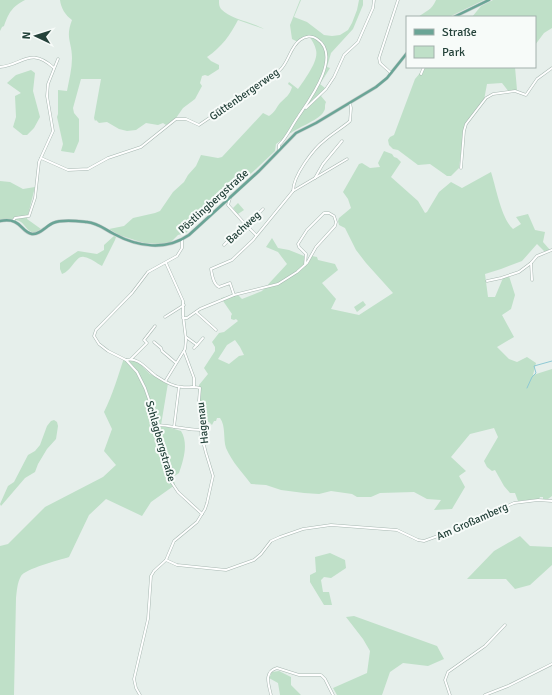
<svg xmlns="http://www.w3.org/2000/svg" width="552" height="695" font-family="Signika,sans-serif">
<rect width="100%" height="100%" fill="#e6efeb"/>
<g fill="#bfe0c8" fill-rule="evenodd">
<path d="M0 0H25C12 7 9 12 4 26L2 27 0 31Z"/>
<path d="M60 0H219C219 4 219 6 221 9 230 19 252 22 264 29L238 20C230 35 222 47 207 57L211 61 219 65V69L208 76 205 75 202 76 200 83 202 86 195 99 183 108 176 118 166 125 163 123 158 125 146 123 136 130 127 131 119 129 107 122 99 123 96 120 95 121 94 118 101 79H81L73 108 74 113 79 119V141L74 153 61 151 63 144 57 117 58 114V90L67 91C69 80 72 69 72 58 72 42 65 38 72 20 65 15 61 8 60 0Z"/>
<path d="M300 0H301L294 17 307 22 324 35 332 36 340 35 348 30 352 23 357 10 359 0H363V5L353 29 331 53 327 67 330 68 320 84 325 88 321 96 326 102C324 106 326 108 324 111 321 119 299 127 291 133H288L283 139 276 144 275 151 256 169 207 214 192 225 186 233 178 235 171 242 159 244 144 243 119 235 109 229 124 226 133 218 155 213 160 211 173 192 184 182 188 175 196 166 201 155 218 158 222 157 263 113 269 116C275 112 276 108 280 103 285 98 290 95 292 87L288 84 289 82 298 89C304 80 319 61 316 50 315 45 312 40 309 36L298 42 292 39 290 25Z"/>
<path d="M436 0H484L449 17H418C426 11 432 10 436 0Z"/>
<polygon points="493,0 552,0 552,28 544,33 535,45 535,17 472,17 481,6"/>
<polygon points="425,67 515,67 517,90 509,92 502,83 487,84 484,100 465,125 459,168 451,176 447,176 430,164 418,165 398,150 393,149 389,145 388,140 390,137 394,135 415,79"/>
<polygon points="31,70 35,73 33,91 40,117 34,128 27,135 23,135 13,127 16,117 15,96 21,93 7,83 16,75"/>
<path d="M384 151 392 154 394 157 397 158 401 162 391 177 418 201 425 213 427 212 439 192 451 182 462 188 491 172C496 187 501 218 513 229L521 224 516 217 528 214 535 230 545 232 543 242 550 250 545 252 537 244 522 261 501 269 485 274 488 297H495L503 278 509 276 515 295 511 309 502 315 514 337 497 347 509 359 517 362 527 357 536 363 533 375 552 369V496L548 499H543V497H540L539 499 518 501 515 493H510L504 486 495 470 492 471 487 467 484 461 498 437 494 428 470 434 451 457 466 471 459 476 465 487 452 509 434 510 441 500 427 499 414 492 380 493 371 497H357L352 494 331 491 319 494 304 493 281 490 266 485 251 484C242 472 232 462 226 448 223 439 226 426 220 418H217L216 421H214L212 425 209 422H204V427L202 428 198 393 199 385 208 374 204 368 215 351V347L212 342 219 333 224 332 238 321 236 319 234 320 231 319V316L232 314 221 298 238 295 242 299 262 291 287 264 278 252 266 247 272 238 278 248 289 250 304 256 305 258 304 262 308 264 312 256 317 257 318 260 335 264 338 270 322 283 336 299 331 309 359 315 393 293 366 263 356 250 345 228 339 225 338 221 339 218 351 208 348 199 343 192 359 164 362 163 370 168 380 167 378 163ZM235 340 240 347 244 355 239 356 229 364 218 359 227 345Z"/>
<path d="M0 181 10 182 23 189 35 187 27 219 41 229 34 233C27 231 26 226 21 222 15 218 7 220 0 220Z"/>
<polygon points="238,203 244,210 238,214 233,208"/>
<path d="M114 236 116 237 115 240 102 266C96 263 91 258 84 257 76 255 72 271 62 274L60 269V263L78 251 97 254 104 250V245Z"/>
<polygon points="363,301 366,305 357,312 354,307"/>
<path d="M124 358 137 361 150 374 168 383 161 425 181 431C189 444 183 461 179 473L173 477 175 485 151 502 142 516 106 499 89 515 69 557C59 560 25 569 21 576 17 583 17 591 16 598L14 695H0V546L8 544 45 507 103 477 116 465 104 451 112 429 104 412C113 394 118 376 124 358Z"/>
<polygon points="54,420 57,422 58,426 56,439 47,449 38,464 35,472 25,478 1,506 0,504 8,486 14,482 28,455 35,451 40,445 47,426 51,421"/>
<polygon points="520,536 530,546 552,547 552,565 530,585 515,589 506,579 467,579 494,551"/>
<polygon points="330,553 345,560 346,568 331,578 324,577 321,580 323,592 329,592 332,605 324,605 310,582 310,575 316,572 315,557"/>
<polygon points="354,616 437,646 444,659 428,666 403,663 390,672 382,695 337,695 333,688 367,673 370,651 363,639 346,617"/>
<polygon points="279,671 291,677 291,685 301,695 280,695 278,683 269,678 272,672"/>
</g>
<g fill="none" stroke-linecap="round" stroke-linejoin="round">
<polyline stroke="#8ec9d4" stroke-width="1" points="527,388 532,377 536,373 534,366 552,361"/>
<g stroke="#a8b8b2" stroke-width="3">
<g id="minor">
<path d="M0 67C23 65 30 46 54 68"/>
<polyline points="391,73 380,63 379,58 398,0"/>
<polyline points="421,74 424,67"/>
<polyline points="306,108 326,89 334,77 344,55 358,42 373,8 374,0"/>
<path d="M41 158 68 170 88 169 108 158 141 147 176 119H186L199 125 280 70C289 62 290 47 300 40 305 36 312 35 317 39 343 56 308 102 298 117 291 127 287 137 279 145V150"/>
<polyline points="461,168 464,131 466,124 486,98 493,94 515,91 526,95 537,79 552,68"/>
<polyline points="315,178 323,164 342,141"/>
<polyline points="293,191 347,159"/>
<polyline points="230,198 228,205 245,224 256,235"/>
<polyline points="13,221 15,218 29,216 35,198 39,162 53,131 47,96 48,84 58,59"/>
<polyline points="182,240 182,248 177,256 148,272 132,293 96,330 94,336 99,344 108,351 126,360 137,372 145,388 152,408 170,480 178,492 202,514"/>
<polyline points="224,245 243,225 257,215 263,209"/>
<polyline points="531,263 532,280"/>
<polyline points="487,281 501,278 519,272 531,263 537,256 552,250"/>
<path d="M234 295 230 283 219 287C213 284 212 275 211 269L232 260 253 240 293 191C293 176 313 149 325 140 333 133 342 128 350 121L351 108 350 103"/>
<polyline points="196,312 216,330"/>
<polyline points="165,317 184,305"/>
<polyline points="183,318 187,318 200,309 234,295 278,284 297,272 307,263 316,247 335,226 336,222 334,216 329,213 324,213 307,230 298,244 299,247 306,254 305,265"/>
<polyline points="186,337 197,345 203,338"/>
<polyline points="154,342 161,348 162,351 176,363"/>
<polyline points="194,348 197,345"/>
<polyline points="184,351 194,378 194,386"/>
<polyline points="131,359 147,343 144,340 155,326"/>
<path d="M126 360C139 357 146 369 156 376 162 380 174 387 182 387 188 388 193 386 200 388L199 400 201 434 206 453 213 476 207 503 205 509 197 522 174 541 166 560 154 571 151 576 148 619 134 679 136 688 140 695"/>
<polyline points="166,380 185,349 186,340 183,315 183,301 166,263"/>
<path d="M156 425C171 425 186 430 201 430"/>
<polyline points="174,427 179,387"/>
<polyline points="166,560 177,565 226,570 254,560 261,554 271,541 280,537 303,529 331,525 397,530 418,540 424,541 449,532 514,503 538,500 552,501"/>
<path d="M271 695C269 685 263 672 277 668L299 675H321L325 679 333 695"/>
<polyline points="450,695 445,680 448,672 485,646 505,625"/>
<polyline points="485,695 508,686 552,664"/>
</g>
</g>
<g stroke="#c2cac8" stroke-width="3.5">
<g id="major">
<polyline points="454,17 489,0"/>
<path d="M0 221C22 217 20 232 32 234 40 235 46 226 53 223 62 219 77 221 87 222 98 223 104 229 114 234 138 247 166 251 189 235L259 171 296 133 316 123 376 87 387 78 407 53"/>
</g>
</g>
<use href="#minor" stroke="#fff" stroke-width="2"/>
<use href="#major" stroke="#6aa596" stroke-width="2.5"/>
</g>
<g text-anchor="middle" stroke-width="4" stroke-linejoin="round" paint-order="stroke">
<g font-size="11" fill="#24423a" stroke="#f7fbf9">
<text transform="translate(244 94) rotate(-35)" y="4">Güttenbergerweg</text>
<text transform="translate(213 201) rotate(-42)" y="4">Pöstlingbergstraße</text>
<text transform="translate(243 227) rotate(-43)" y="4">Bachweg</text>
<text transform="translate(202 423) rotate(-96)" y="4">Hagenau</text>
<text transform="translate(161 441) rotate(74)" y="4">Schlagbergstraße</text>
<text transform="translate(472 521) rotate(-24)" y="4">Am Großamberg</text>
</g>
</g>
<rect x="406" y="16" width="130" height="52" fill="#f7fbf9" stroke="#a3b1ad"/>
<rect x="414" y="29" width="20" height="6" fill="#6aa596" stroke="#a3b1ad"/>
<text x="442" y="36" font-size="12" fill="#24423a">Straße</text>
<rect x="414" y="46" width="20" height="12" fill="#bfe0c8" stroke="#a3b1ad"/>
<text x="442" y="56" font-size="12" fill="#24423a">Park</text>
<g transform="translate(36 36) rotate(274)" stroke="#f7fbf9" stroke-width="3" paint-order="stroke">
<path d="M0-3L7 15L0 10L-7 15Z" fill="#24423a"/>
<text y="-6" font-size="11" font-weight="bold" text-anchor="middle" fill="#24423a">N</text>
</g>
</svg>
